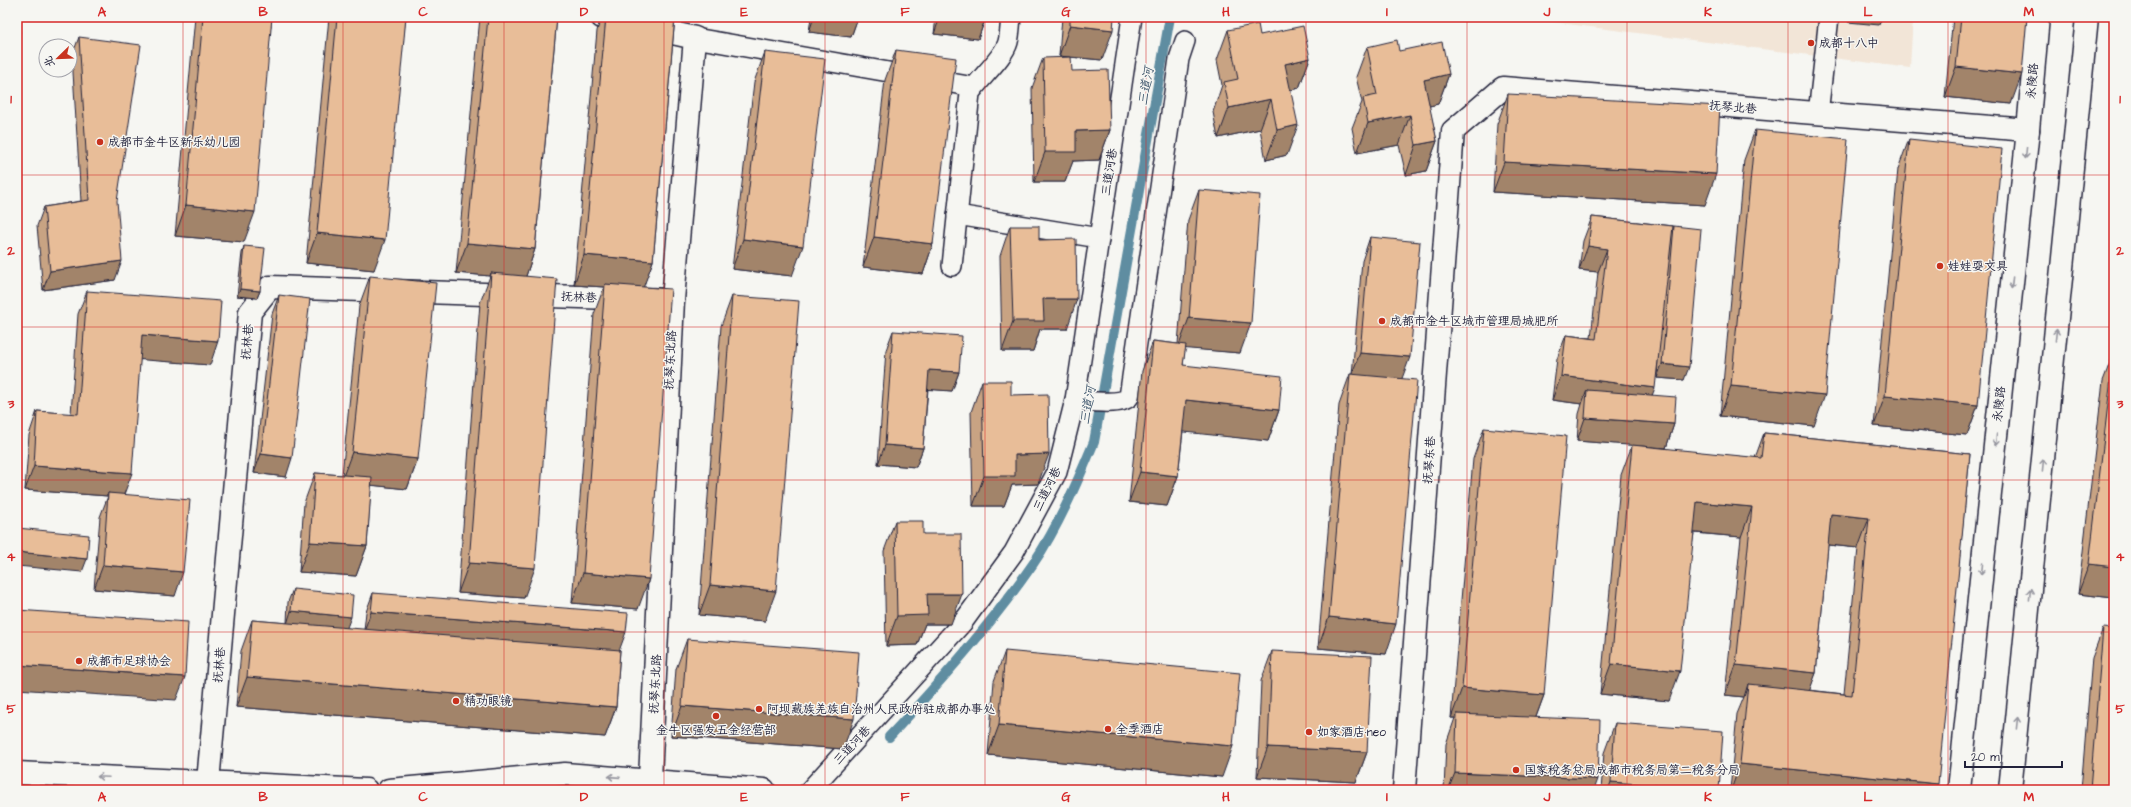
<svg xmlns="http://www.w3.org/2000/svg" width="2131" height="807" font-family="'Architects Daughter','LXGW WenKai TC',sans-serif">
<rect width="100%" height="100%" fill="#f6f6f2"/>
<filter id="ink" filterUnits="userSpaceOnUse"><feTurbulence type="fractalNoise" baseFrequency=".025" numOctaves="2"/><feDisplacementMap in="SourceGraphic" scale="8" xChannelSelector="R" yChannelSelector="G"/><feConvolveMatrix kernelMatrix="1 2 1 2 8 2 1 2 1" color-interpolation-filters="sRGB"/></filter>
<g filter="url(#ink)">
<polygon fill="#f2e5d7" points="1514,17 1913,17 1910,68"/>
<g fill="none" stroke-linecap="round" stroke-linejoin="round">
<path stroke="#5f8da1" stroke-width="10" d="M889 737C940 682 990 626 1033 564 1058 527 1077 483 1094 442L1170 17"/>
<g stroke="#22223b" stroke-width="22">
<g id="lane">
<polyline points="695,38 974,87"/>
<polyline points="1818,114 1829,17"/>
<polyline points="957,215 1099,238"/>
<path d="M952 266 970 93C980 78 1004 57 1008 42 1010 34 1010 25 1011 17"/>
<path d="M1075 400C1088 401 1120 406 1129 397L1179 59 1185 41"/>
<polyline points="810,790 963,622 1014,552 1057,472 1075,400 1132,17"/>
</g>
</g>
<g stroke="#22223b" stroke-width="25">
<g id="street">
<polyline points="602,17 695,38 673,300 650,779"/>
<polyline points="208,782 250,312 270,287 673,300"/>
<polyline points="1404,790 1453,131 1503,88 2028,130"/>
</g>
</g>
<g stroke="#22223b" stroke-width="25">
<g id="primary">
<polyline points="17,773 366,790"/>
<polyline points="389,790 565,774 764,790"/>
<polyline points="1959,790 2028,130 2038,17"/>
<polyline points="2010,790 2087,17"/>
</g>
</g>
<use href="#lane" stroke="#f6f6f2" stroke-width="19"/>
<use href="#street" stroke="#f6f6f2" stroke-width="22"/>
<use href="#primary" stroke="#f6f6f2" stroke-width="22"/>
</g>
<g fill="#c8a383" stroke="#22223b" fill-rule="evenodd">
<polygon points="195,17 272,17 244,242 175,236"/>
<polygon points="329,17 406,17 374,270 306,263"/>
<polygon points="480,17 557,17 535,249 526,276 524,598 458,593 480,303 490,276 456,273"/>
<polygon points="601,17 675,17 653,261 643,287 638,609 572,603 594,314 604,287 574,285 597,31"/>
<polygon points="811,17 858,17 851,37 809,32"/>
<polygon points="936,17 986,17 978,39 934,34"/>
<polygon points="1062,17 1114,17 1102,60 1059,56"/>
<polygon points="1953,17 2027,17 2011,104 1945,97"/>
<polygon points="1228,30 1260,35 1310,58 1299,88 1290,90 1287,155 1266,160 1260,129 1218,138 1213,112 1222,85 1217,60"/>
<polygon points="79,37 115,280 43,290 37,226 44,207 81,201 72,56"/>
<polygon points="1367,47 1399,51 1449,74 1438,104 1429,106 1437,141 1426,171 1406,175 1399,145 1357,153 1352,128 1362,102 1356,77"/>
<polygon points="896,50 933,244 923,274 863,267 885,80"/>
<polygon points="765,52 792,276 732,269 754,82"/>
<polygon points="1043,58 1072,71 1110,130 1099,160 1073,161 1065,182 1034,182 1032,88"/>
<polygon points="1508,94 1705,205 1493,192 1497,124"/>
<polygon points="1755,130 1814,426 1720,416 1744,160"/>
<polygon points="1909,139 1978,405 1967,435 1874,426 1898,169"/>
<polygon points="1199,190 1240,353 1185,348 1183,365 1279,410 1268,441 1183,431 1178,476 1167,506 1129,502 1142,371 1153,341 1178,344 1188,220"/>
<path d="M1592 217 1674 226 1684 380 1657 378 1658 357 1652 395 1674 424 1666 448 1636 446 1755 458 1764 433 1970 454 1936 790H1730L1737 714 1744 697 1725 695 1741 537 1694 533 1669 701 1600 694 1621 475 1632 445 1577 441 1579 414 1582 404 1552 400 1557 359 1566 335 1591 338 1598 272 1579 270 1583 241ZM1828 545 1858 548 1844 694 1809 690 1816 673Z"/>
<polygon points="1010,226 1039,240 1067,329 1040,329 1033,351 1002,351 1000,256"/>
<polygon points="1370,237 1402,379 1386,654 1318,648 1339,405 1350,374 1352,375 1362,261"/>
<polygon points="244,246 260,291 257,298 237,296 242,253"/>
<polygon points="370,276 418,459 407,489 371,485 367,546 356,576 299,572 304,503 315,473 342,475 359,306"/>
<polygon points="87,291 210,365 140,359 124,495 175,596 94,589 100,517 108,496 25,490 29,435 37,411 71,414 78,314"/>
<polygon points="279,295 286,477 254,473 272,314"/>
<polygon points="732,296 765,621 699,615 721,326"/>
<polygon points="893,331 959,372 952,391 928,389 923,448 916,467 878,464 886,350"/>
<polygon points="2114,352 2114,598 2078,594 2103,381"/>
<polygon points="982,381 1011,395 1038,484 1012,485 1004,506 973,506 971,412"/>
<polygon points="1484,428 1544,695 1536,717 1594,790 1444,790 1446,744 1455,718 1451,718 1473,459"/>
<polygon points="895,521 923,534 951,624 925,624 917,645 886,646 884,551"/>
<polygon points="293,589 347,628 364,630 366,612 373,593 620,650 616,707 605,737 236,707 241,651 252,620 287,623 288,602"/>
<polygon points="2103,628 2114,790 2081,790 2092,658"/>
<polygon points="687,639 843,749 671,736 676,669"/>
<polygon points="1005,651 1222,777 988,755 994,681"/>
<polygon points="1272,651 1367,752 1356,782 1257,777 1261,681"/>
<polygon points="1615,723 1719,790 1601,790 1604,753"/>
</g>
<g fill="#a2846a" stroke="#22223b">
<polygon points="814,17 858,17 851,37 809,32"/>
<polygon points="940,17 986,17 978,39 934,34"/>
<polygon points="1850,17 1882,17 1879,25 1848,22"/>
<polygon points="1070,25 1113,30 1102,60 1059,56"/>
<polygon points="1310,58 1299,88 1274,94 1285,64"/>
<polygon points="1956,67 2022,74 2011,104 1945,97"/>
<polygon points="1449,74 1438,104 1413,110 1424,80"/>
<polygon points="1271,99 1260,129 1218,138 1229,108"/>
<polygon points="1410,115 1399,145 1357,153 1368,123"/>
<polygon points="1298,125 1287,155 1266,160 1277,130"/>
<polygon points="1110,130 1099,160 1073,161 1065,182 1034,182 1045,152 1076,131"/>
<polygon points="1437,141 1426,171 1406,175 1416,145"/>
<polygon points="1504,162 1716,174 1705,205 1493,192"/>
<polygon points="186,205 255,212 244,242 175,236"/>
<polygon points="317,233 385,240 374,270 306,263"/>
<polygon points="874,237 933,244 923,274 863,267"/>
<polygon points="743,239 803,246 792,276 732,269"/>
<polygon points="467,243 535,249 525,279 491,273 490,276 456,273"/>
<polygon points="1588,246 1607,249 1598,272 1579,270"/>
<polygon points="584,255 653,261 642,291 605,284 604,287 574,285"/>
<polygon points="122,261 115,280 43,290 50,271"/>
<polygon points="240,289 260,291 257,298 237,296"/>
<polygon points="1043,299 1077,299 1067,329 1040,329 1033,351 1002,351 1013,321"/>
<polygon points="1189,318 1251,323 1240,353 1178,348"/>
<polygon points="142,335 218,341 210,365 133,359"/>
<polygon points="1360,353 1410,357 1401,381 1351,376"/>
<polygon points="1662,364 1689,367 1684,380 1657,378"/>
<polygon points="929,370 959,372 952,391 922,389"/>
<polygon points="1561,376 1655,388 1646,411 1587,390 1582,404 1552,400"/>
<polygon points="1731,386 1825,395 1814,426 1720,416"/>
<polygon points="1885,396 1978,405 1967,435 1874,426"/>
<polygon points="1186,400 1279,410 1268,441 1175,431"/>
<polygon points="1585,418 1674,424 1666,448 1577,441"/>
<polygon points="885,445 923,448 916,467 878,464"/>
<polygon points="352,452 418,459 407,489 341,482"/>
<polygon points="261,454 292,458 286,477 254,473"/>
<polygon points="1049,454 1038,484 1012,485 1004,506 973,506 984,476 1015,455"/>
<polygon points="34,466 132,473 123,497 108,493 108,496 25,490"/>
<polygon points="1140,472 1178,476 1167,506 1129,502"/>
<polygon points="1697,502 1752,507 1741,537 1686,532"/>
<polygon points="1831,514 1869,518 1858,548 1820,544"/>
<polygon points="310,542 367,546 356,576 299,572"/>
<polygon points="17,552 87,559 82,572 17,566"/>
<polygon points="469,563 535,568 524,598 458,593"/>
<polygon points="2089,564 2114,567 2114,598 2078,594"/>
<polygon points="103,565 183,572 175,596 94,589"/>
<polygon points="583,573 649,579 638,609 572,603"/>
<polygon points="710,585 776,591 765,621 699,615"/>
<polygon points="927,594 962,594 951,624 925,624 917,645 886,646 897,616"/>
<polygon points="291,611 351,617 346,630 287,624"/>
<polygon points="371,612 626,632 619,651 364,631"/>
<polygon points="1329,617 1396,624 1386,654 1318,648"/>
<polygon points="1611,664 1680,671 1669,701 1600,694"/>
<polygon points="17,665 185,677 176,700 17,689"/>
<polygon points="1736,665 1816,673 1805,703 1748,684 1744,697 1725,695"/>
<polygon points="247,677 616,707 605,737 236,707"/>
<polygon points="1462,688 1544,695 1533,725 1457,714 1455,718 1451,718"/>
<polygon points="682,706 854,719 843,749 671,736"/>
<polygon points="999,725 1233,746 1222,777 988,755"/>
<polygon points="1268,747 1367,752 1356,782 1257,777"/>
<polygon points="1740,764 1938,784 1936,790 1731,790"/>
<polygon points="1455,773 1598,779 1594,790 1448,790"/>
<polygon points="1611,782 1719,790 1608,790"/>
</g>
<g fill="#e8bd98" stroke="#22223b">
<polygon points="17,17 21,17 19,41 17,41"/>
<polygon points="203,17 272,17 255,212 186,205"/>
<polygon points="337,17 406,17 385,240 317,233"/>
<polygon points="488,17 557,17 535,249 467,243"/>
<polygon points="606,17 675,17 653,261 584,255"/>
<polygon points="1070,17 1114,17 1113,30 1070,25"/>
<polygon points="1961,17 2027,17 2022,74 1956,67"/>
<polygon points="1258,24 1260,35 1303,26 1310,58 1285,64 1298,125 1277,130 1271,99 1229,108 1224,82 1238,79 1228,30"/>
<polygon points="79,37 141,45 117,201 122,261 50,271 44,207 89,200"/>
<polygon points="1397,40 1399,51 1442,42 1449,74 1424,80 1437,141 1416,145 1410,115 1368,123 1363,98 1377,95 1367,47"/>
<polygon points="896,50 956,58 933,244 874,237"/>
<polygon points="765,52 825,59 803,246 743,239"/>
<polygon points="1071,57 1072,71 1108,70 1110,130 1076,131 1076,152 1045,152 1043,58"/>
<polygon points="1508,94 1720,106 1716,174 1504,162"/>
<polygon points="1755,130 1848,139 1825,395 1731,386"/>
<polygon points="1909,139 2002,149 1978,405 1885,396"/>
<polygon points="1199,190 1260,195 1251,323 1189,318"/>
<polygon points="1592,217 1673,226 1655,388 1561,376 1566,335 1596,339 1607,249 1588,246"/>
<polygon points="1010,226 1039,226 1039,240 1076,239 1077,299 1043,299 1044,321 1013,321"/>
<polygon points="1674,226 1701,229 1689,367 1662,364"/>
<polygon points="1370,237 1420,242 1410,357 1360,353"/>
<polygon points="244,246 265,248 260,291 240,289"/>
<polygon points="491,273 557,279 535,568 469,563"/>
<polygon points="370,276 436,283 418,459 352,452"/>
<polygon points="605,284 671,289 649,579 583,573"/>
<polygon points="87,291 221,301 218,341 142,335 132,473 34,466 37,411 78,414"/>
<polygon points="279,295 310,299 292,458 261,454"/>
<polygon points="732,296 799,301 776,591 710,585"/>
<polygon points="893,331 962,336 959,372 929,370 923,448 885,445"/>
<polygon points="1153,341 1186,345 1183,365 1282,376 1279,410 1186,400 1178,476 1140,472"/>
<polygon points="2114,353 2114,567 2089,564"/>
<polygon points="1350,374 1417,380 1396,624 1329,617"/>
<polygon points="982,381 1011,381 1011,395 1048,394 1049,454 1015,455 1015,476 984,476"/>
<polygon points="1587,390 1676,397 1674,424 1585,418"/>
<polygon points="1484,428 1566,436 1544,695 1462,688"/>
<polygon points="1764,433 1970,454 1938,784 1740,764 1748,684 1852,695 1869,518 1831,514 1816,673 1736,665 1752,507 1697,502 1680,671 1611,664 1632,445 1761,458"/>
<polygon points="315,473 372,477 367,546 310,542"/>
<polygon points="108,493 190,500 183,572 103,565"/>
<polygon points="895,521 923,521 923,534 961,534 962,594 927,594 928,615 897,616"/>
<polygon points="17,528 89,535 87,559 17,552"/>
<polygon points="293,589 353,595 351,617 291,611"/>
<polygon points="373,593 628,613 626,632 371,612"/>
<polygon points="17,610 188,622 185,677 17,665"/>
<polygon points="252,620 620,650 616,707 247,677"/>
<polygon points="2103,628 2114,629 2114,790 2090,790"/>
<polygon points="687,639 859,652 854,719 682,706"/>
<polygon points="1005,651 1240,673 1233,746 999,725"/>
<polygon points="1272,651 1372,656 1367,752 1268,747"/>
<polygon points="1457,714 1600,720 1598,779 1455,773"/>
<polygon points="1615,723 1723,731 1719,790 1611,782"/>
</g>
<defs><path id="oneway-shaft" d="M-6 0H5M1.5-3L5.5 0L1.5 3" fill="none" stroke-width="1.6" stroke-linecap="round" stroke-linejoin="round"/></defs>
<g stroke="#9797a0">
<use href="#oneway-shaft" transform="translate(2026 153) rotate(96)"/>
<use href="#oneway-shaft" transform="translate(2012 283) rotate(96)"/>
<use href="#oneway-shaft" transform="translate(2056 335) rotate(-84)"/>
<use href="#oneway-shaft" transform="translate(1996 440) rotate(96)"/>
<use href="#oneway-shaft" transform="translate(2043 465) rotate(-84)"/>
<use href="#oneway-shaft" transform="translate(1982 569) rotate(96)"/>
<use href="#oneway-shaft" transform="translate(2030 594) rotate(-84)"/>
<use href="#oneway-shaft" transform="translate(2017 723) rotate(-84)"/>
<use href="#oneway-shaft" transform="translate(103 777) rotate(-177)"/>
<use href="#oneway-shaft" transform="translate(614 777) rotate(-176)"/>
</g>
</g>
<path fill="none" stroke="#d62828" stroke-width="1" stroke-opacity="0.55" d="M183 17V790M343 17V790M504 17V790M664 17V790M825 17V790M985 17V790M1146 17V790M1306 17V790M1467 17V790M1627 17V790M1788 17V790M1948 17V790M17 175H2114M17 327H2114M17 480H2114M17 632H2114"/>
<g fill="#c8321e" stroke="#f6f6f2" stroke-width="1.5">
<circle cx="1811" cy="43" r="4"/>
<circle cx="100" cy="142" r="4"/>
<circle cx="1940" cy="266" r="4"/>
<circle cx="1382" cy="321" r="4"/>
<circle cx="79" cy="661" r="4"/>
<circle cx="456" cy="701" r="4"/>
<circle cx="759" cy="709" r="4"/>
<circle cx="716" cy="716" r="4"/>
<circle cx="1108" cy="729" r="4"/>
<circle cx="1309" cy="732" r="4"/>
<circle cx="1516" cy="770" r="4"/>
</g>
<g text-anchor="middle" stroke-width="3" stroke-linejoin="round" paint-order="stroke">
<g font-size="12" fill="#22223b" stroke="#f6f6f2" text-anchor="start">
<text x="1819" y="47">成都十八中</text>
<text x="108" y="146">成都市金牛区新乐幼儿园</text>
<text x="1948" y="270">娃娃耍文具</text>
<text x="1390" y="325">成都市金牛区城市管理局城肥所</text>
<text x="87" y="665">成都市足球协会</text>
<text x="464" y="705">精功眼镜</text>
<text x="767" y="713">阿坝藏族羌族自治州人民政府驻成都办事处</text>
<text x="1116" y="733">全季酒店</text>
<text x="716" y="734" text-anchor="middle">金牛区强发五金经营部</text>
<text x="1317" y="736">如家酒店·neo</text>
<text x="1524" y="774">国家税务总局成都市税务局第二税务分局</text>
</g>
<g font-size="12" fill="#22223b" stroke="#f6f6f2">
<text transform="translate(2032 81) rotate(-85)" y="4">永陵路</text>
<text transform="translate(1733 107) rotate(5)" y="4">抚琴北巷</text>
<text transform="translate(1109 172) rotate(-82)" y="4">三道河巷</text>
<text transform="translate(579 297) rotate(2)" y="4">抚林巷</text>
<text transform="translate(247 342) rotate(-85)" y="4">抚林巷</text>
<text transform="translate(670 360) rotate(-87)" y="4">抚琴东北路</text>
<text transform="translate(1999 404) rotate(-84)" y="4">永陵路</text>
<text transform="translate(1429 460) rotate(-86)" y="4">抚琴东巷</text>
<text transform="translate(1047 489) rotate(-64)" y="4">三道河巷</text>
<text transform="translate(219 665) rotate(-85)" y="4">抚林巷</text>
<text transform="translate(655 684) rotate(-87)" y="4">抚琴东北路</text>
<text transform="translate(852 745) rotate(-47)" y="4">三道河巷</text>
</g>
<g font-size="13" font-style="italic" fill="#40586e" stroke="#f6f6f2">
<text transform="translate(1145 86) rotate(-80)" y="5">三道河</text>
<text transform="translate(1087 405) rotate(-80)" y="5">三道河</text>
</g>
</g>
<rect width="2131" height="807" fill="none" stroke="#f6f6f2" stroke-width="44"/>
<g transform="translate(58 58) rotate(247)"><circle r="19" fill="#f6f6f2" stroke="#a1a1a9"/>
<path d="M0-3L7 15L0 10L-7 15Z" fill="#c8321e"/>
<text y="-6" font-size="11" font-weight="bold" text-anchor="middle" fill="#22223b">北</text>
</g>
<path d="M1965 761v6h97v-6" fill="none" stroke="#22223b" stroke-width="2"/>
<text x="1971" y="761" font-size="12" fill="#22223b" stroke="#f6f6f2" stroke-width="3" paint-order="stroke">20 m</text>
<rect x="22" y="22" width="2087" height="763" fill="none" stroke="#d62828" stroke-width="1.5"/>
<g font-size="13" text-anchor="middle" font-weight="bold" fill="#d62828">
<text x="102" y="16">A</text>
<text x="263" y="16">B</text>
<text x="423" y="16">C</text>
<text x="584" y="16">D</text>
<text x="744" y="16">E</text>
<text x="905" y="16">F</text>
<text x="1066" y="16">G</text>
<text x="1226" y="16">H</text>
<text x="1387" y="16">I</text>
<text x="1547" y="16">J</text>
<text x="1708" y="16">K</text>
<text x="1868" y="16">L</text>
<text x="2029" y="16">M</text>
<text x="11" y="103">1</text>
<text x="2120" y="103">1</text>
<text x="11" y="255">2</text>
<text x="2120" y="255">2</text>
<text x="11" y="408">3</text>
<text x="2120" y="408">3</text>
<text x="11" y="561">4</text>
<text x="2120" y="561">4</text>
<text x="11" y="713">5</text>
<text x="2120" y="713">5</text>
<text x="102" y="801">A</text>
<text x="263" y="801">B</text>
<text x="423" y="801">C</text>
<text x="584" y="801">D</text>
<text x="744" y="801">E</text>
<text x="905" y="801">F</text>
<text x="1066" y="801">G</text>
<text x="1226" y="801">H</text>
<text x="1387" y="801">I</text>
<text x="1547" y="801">J</text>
<text x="1708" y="801">K</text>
<text x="1868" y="801">L</text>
<text x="2029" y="801">M</text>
</g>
</svg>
